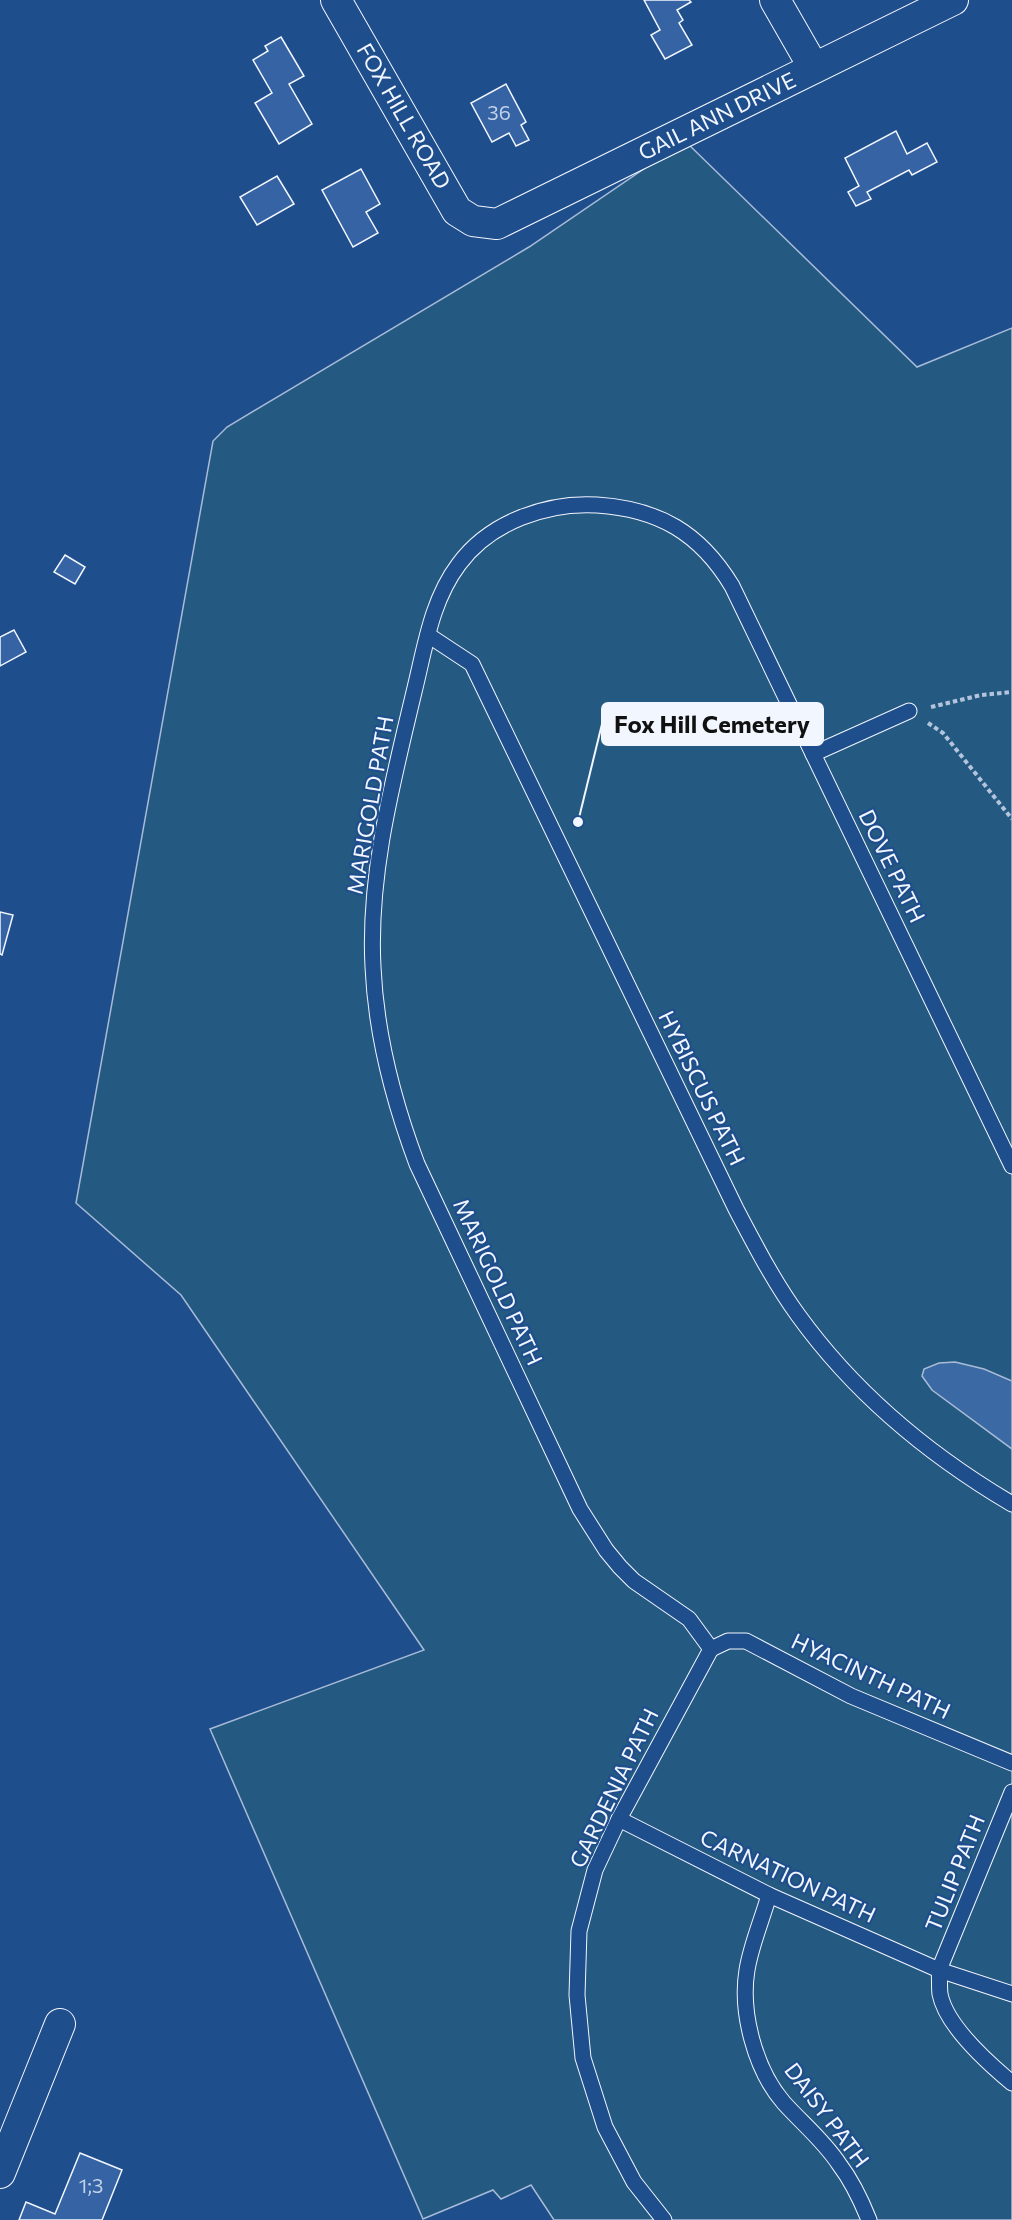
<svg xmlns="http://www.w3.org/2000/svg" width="1012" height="2220" font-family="Commissioner,sans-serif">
<rect width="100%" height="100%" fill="#1f4e8c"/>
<polygon fill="#245a82" stroke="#a8bbd7" stroke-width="1.5" points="685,141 917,367 1012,328 1012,2220 554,2220 531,2185 501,2199 493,2190 423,2219 210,1729 424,1650 181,1295 76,1203 213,441 227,427 529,247"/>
<polygon fill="#3b69a3" stroke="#a8bbd7" stroke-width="1.5" points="955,1362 984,1369 1012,1381 1012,1449 932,1390 922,1376 924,1369 939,1363"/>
<g fill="#3563a3" stroke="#f2f6ff" stroke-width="1.5">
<polygon points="644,0 689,0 691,2 677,10 683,20 679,23 692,45 665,59 651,35 660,30"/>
<polygon points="281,37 304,76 289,84 312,124 279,144 255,103 272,93 253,60 268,51 265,46"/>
<polygon points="506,84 526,122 521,125 529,140 516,146 509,133 492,142 471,103"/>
<polygon points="896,131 907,154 927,143 937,162 912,175 909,170 867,192 871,199 856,206 848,192 859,186 845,158"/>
<polygon points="361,169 380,204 366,212 378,233 353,247 322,190"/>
<polygon points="277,176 294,204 257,225 240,197"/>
<polygon points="65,555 85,567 75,584 54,572"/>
<polygon points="14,630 26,652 0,666 0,637"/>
<polygon points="0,912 13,915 2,955 0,954"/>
<polygon points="80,2153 122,2170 102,2220 19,2220 26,2202 55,2214"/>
</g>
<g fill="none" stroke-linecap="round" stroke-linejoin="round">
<g stroke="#f2f6ff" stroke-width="17">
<g id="service">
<path d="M428 635 472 664 736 1209C755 1245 774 1282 798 1315 855 1394 929 1455 1012 1504"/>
<polyline points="813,754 909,711"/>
<path d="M711 1649 689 1619 634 1581 620 1567 606 1550 580 1509 417 1164C393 1100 376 1036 373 967 368 874 393 781 414 692 425 648 431 601 459 564 490 522 547 502 597 505 659 509 700 533 732 586L1012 1166"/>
<polyline points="711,1649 728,1641 746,1641 851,1696 1012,1763"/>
<path d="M1012 1792 939 1970C940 1978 939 1986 940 1994 946 2026 988 2063 1012 2083"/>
<polyline points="619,1819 769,1895 939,1970 1012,1994"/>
<path d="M769 1895C762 1920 751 1945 747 1970 740 2012 755 2070 784 2103 802 2123 824 2141 839 2164 852 2181 861 2200 869 2220"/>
<polyline points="664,2220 634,2182 605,2127 583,2058 577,1995 579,1931 595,1870 619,1819 711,1649"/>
</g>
</g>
<g stroke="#f2f6ff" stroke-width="32">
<g id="minor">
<polyline points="336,0 457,211 473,221 497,224 953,0"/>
<polyline points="775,0 814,68"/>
<polyline points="0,2173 60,2024"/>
</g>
</g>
<g stroke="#b3c4dc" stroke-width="4" stroke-dasharray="4.5 3" stroke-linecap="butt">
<polyline points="931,707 981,695 1012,692"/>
<polyline points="928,723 943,733 1012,819"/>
</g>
<use href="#service" stroke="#1f4e8c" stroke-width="15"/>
<use href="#minor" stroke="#1f4e8c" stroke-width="30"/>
</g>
<g text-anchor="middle" stroke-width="4.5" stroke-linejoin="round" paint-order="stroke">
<g font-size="20" fill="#c3d1e8">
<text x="499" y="120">36</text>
<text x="91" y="2193">1;3</text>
</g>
<g font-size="22" fill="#f2f6ff" stroke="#1f4e8c">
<text transform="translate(404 116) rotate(60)" y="8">FOX HILL ROAD</text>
<text transform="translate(717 116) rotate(-26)" y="8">GAIL ANN DRIVE</text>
<text transform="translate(370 805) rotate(-80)" y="8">MARIGOLD PATH</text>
<text transform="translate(892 866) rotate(64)" y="8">DOVE PATH</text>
<text transform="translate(702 1088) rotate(64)" y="8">HYBISCUS PATH</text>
<text transform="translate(498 1282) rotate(65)" y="8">MARIGOLD PATH</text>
<text transform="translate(871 1676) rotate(25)" y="8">HYACINTH PATH</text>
<text transform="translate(614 1788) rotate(-64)" y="8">GARDENIA PATH</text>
<text transform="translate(955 1873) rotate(-68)" y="8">TULIP PATH</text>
<text transform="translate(788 1876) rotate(25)" y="8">CARNATION PATH</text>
<text transform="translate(827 2115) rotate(53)" y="8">DAISY PATH</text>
</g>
</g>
<path fill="none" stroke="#f2f6ff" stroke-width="2" d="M578 822L602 724"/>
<circle fill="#f2f6ff" stroke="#1f4e8c" stroke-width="2" cx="578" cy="822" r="6"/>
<rect fill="#f2f6ff" stroke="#f2f6ff" stroke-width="2" x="602" y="703" width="221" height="42" rx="6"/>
<g font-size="24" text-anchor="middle" font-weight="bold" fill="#111">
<text x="712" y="733">Fox Hill Cemetery</text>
</g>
</svg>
